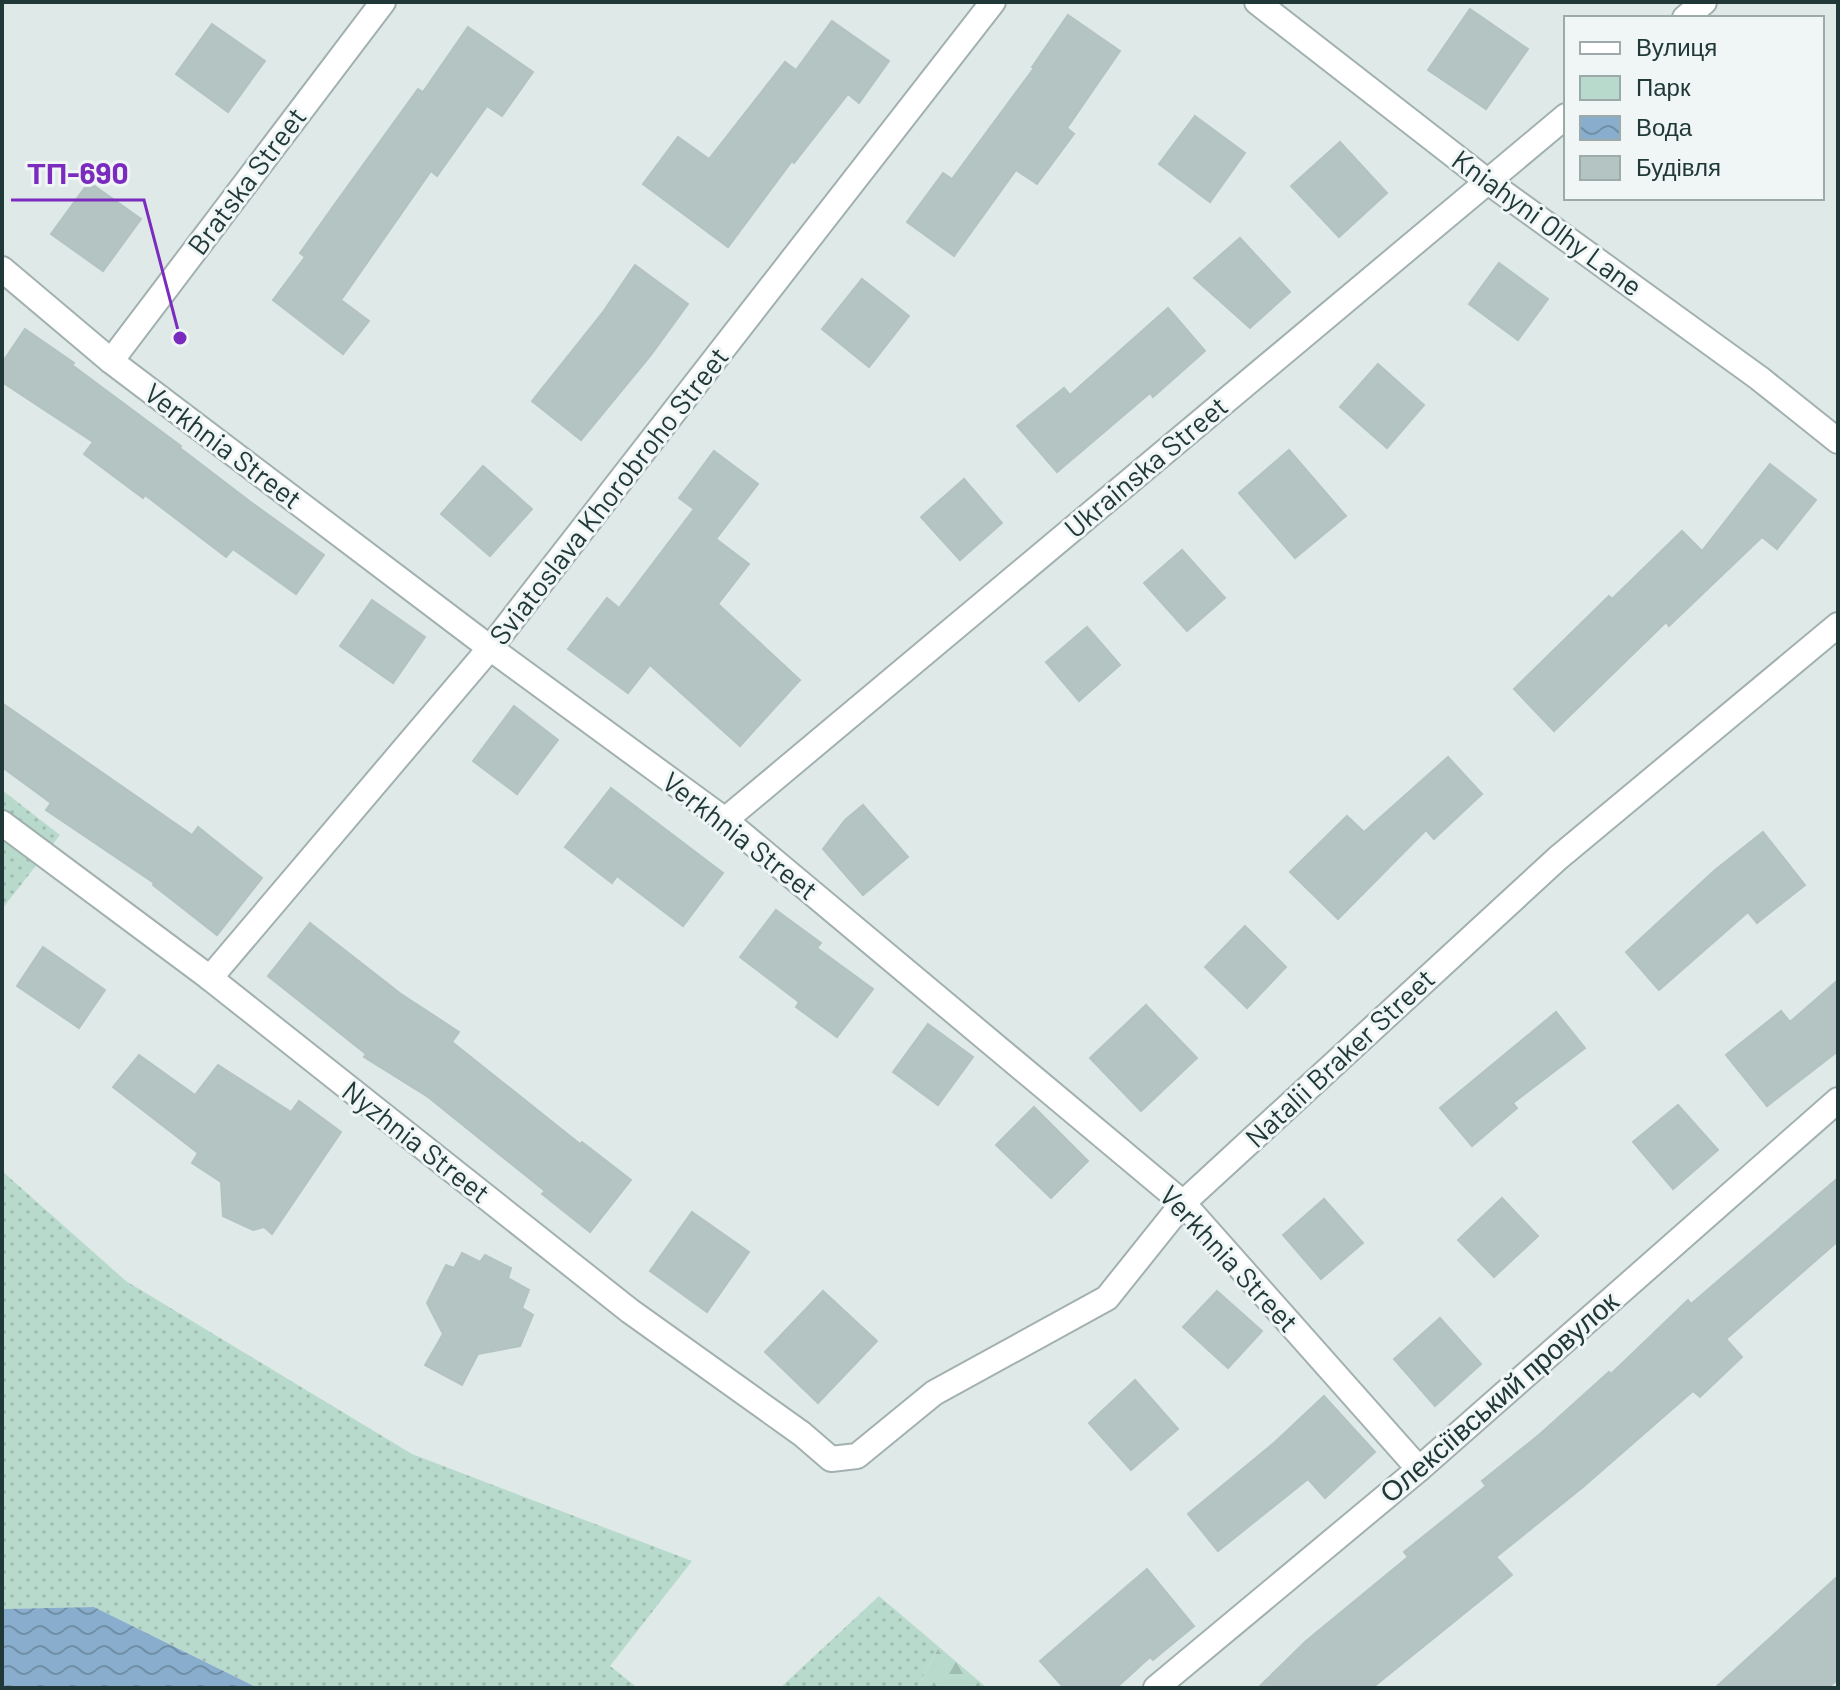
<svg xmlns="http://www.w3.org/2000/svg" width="1840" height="1690" font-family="Barlow,sans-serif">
<defs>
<pattern id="green-dots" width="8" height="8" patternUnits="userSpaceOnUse" patternTransform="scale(2)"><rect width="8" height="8" fill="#b8dacc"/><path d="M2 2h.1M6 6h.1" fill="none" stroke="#9ebcb0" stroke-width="1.8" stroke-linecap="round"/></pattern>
<pattern id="forest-firs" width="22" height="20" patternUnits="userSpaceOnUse" patternTransform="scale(2)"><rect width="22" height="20" fill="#b8dacc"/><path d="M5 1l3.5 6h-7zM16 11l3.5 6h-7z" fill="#9ebcb0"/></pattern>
<pattern id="water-waves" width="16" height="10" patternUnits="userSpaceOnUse" patternTransform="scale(2)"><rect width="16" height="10" fill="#89aecd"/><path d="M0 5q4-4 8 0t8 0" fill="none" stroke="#708fa7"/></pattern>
</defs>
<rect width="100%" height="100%" fill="#dfeae8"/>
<g fill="url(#green-dots)">
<polygon points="2,790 60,835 2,909"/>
<polygon points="2,1171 126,1281 412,1454 692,1561 610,1666 638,1688 258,1688 94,1607 2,1609"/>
<polygon points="879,1596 939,1647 917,1688 780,1688"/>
</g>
<polygon fill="url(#forest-firs)" points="939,1647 987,1688 917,1688"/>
<polygon fill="url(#water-waves)" points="94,1607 258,1688 2,1688 2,1609"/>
<g fill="#b4c4c2" stroke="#b2c3c1" stroke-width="2">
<polygon points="1470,9 1528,49 1486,109 1428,70"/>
<polygon points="1068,15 1120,51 1067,128 1074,134 1037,184 1016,170 954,256 907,222 943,173 952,179 1034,68 1032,67"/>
<polygon points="832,21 889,61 859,103 848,94 794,163 792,161 728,247 643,184 678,137 709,159 785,62 796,70"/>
<polygon points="212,24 265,61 228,112 176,74"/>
<polygon points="468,27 533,72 502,116 487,106 437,176 431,171 341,300 369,321 343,354 273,300 305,257 300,253 337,201 418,89 423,92"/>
<polygon points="1195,116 1245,153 1210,202 1159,164"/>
<polygon points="1340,142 1387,193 1339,237 1291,186"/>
<polygon points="89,182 141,219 103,271 51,234"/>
<polygon points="1240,238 1290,292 1250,328 1194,278"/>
<polygon points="1499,263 1548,299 1518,340 1469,304"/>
<polygon points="635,265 688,304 651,355 581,440 532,401 603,312"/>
<polygon points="862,279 909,316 869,367 822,329"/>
<polygon points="1168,308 1205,351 1153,397 1150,393 1057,472 1017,426 1064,388 1070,395"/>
<polygon points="25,329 74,363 72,365 181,446 180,448 252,503 324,555 296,594 233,549 226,557 145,495 143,498 84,454 93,442 2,382 2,363"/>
<polygon points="1378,364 1424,405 1387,448 1340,407"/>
<polygon points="1289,450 1346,516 1295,558 1239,493"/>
<polygon points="714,451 758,484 716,539 749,564 718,604 800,680 740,746 650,665 628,693 568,649 607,598 619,608 694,509 679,498"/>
<polygon points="1770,464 1816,500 1777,549 1762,537 1669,626 1666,622 1554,731 1514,689 1609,596 1612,599 1682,531 1702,551"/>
<polygon points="483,466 532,509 490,556 441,514"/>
<polygon points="964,479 1002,523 960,560 921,517"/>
<polygon points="1182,550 1225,598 1187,631 1144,583"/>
<polygon points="372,600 425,637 393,683 340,646"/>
<polygon points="1087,627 1120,665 1079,701 1046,662"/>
<polygon points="2,703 192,835 198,827 262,878 217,935 153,885 154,883 46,810 51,803 2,767"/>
<polygon points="514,706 558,740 517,794 473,761"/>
<polygon points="1448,757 1482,794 1434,839 1426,830 1338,919 1290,872 1347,816 1364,832"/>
<polygon points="611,788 723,873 683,926 617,876 612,883 565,847"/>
<polygon points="863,805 908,857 863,895 823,849 845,820"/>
<polygon points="1763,832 1805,885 1757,923 1748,912 1659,990 1626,952 1715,870"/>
<polygon points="776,910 821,943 817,948 873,989 837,1037 796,1007 799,1002 740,957"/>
<polygon points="310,923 401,994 459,1032 452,1042 580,1144 582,1142 631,1180 590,1232 542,1194 545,1191 428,1097 364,1057 366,1054 268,976"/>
<polygon points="1245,926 1286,967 1247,1008 1205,967"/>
<polygon points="43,947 105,990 79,1028 17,986"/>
<polygon points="1838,980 1838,1051 1767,1106 1726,1055 1781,1011 1790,1022"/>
<polygon points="1146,1005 1197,1058 1141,1111 1090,1058"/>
<polygon points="1556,1012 1585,1048 1513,1103 1517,1108 1472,1146 1440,1108"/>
<polygon points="928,1024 973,1057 938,1105 893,1072"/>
<polygon points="139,1055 195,1095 218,1065 291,1112 299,1101 341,1132 272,1234 264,1227 253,1230 223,1216 221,1182 192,1163 198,1153 113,1087"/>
<polygon points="1678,1105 1718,1150 1673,1189 1633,1142"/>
<polygon points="1034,1107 1088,1161 1051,1198 996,1145"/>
<polygon points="1838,1178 1838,1241 1726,1339 1742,1357 1700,1397 1693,1391 1583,1487 1496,1557 1512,1575 1372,1688 1258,1688 1306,1641 1408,1557 1404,1552 1486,1486 1482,1481 1540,1434 1609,1372 1611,1374 1688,1300 1691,1304"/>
<polygon points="1502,1198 1538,1236 1494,1277 1458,1240"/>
<polygon points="1324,1199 1363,1243 1321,1279 1283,1235"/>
<polygon points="692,1212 749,1252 707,1312 650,1271"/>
<polygon points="462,1253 480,1262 485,1255 511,1268 508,1278 529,1290 522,1308 533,1315 520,1346 478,1354 462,1385 425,1365 443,1334 427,1303 446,1265 454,1268"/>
<polygon points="823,1291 877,1341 818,1403 765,1352"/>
<polygon points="1217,1291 1262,1331 1228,1368 1183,1327"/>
<polygon points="1440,1318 1481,1364 1435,1406 1394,1359"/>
<polygon points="1135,1380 1178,1429 1131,1470 1089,1423"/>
<polygon points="1324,1396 1375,1452 1325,1498 1308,1479 1218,1551 1188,1514 1275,1442"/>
<polygon points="1147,1569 1194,1626 1153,1660 1150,1657 1116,1688 1064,1688 1040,1661"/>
<polygon points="1838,1576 1838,1679 1828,1688 1715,1688"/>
</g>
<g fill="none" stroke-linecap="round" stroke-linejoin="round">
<g stroke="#a2b1b0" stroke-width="28">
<g id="street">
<polyline points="1257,2 1487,181 1759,378 1838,441"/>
<polyline points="1685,18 1704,2"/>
<polyline points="2,269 111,361 490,648 725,820 1183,1203 1419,1469"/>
<polyline points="111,361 383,2"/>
<polyline points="725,820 1566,116"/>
<polyline points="2,823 210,978 630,1311 802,1434 831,1459 857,1456 934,1393 1107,1298 1183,1203 1558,858 1838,625"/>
<polyline points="210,978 490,648 993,2"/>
<polyline points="1156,1688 1419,1469 1838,1100"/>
</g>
</g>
<use href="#street" stroke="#fff" stroke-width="24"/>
</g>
<g text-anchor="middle" stroke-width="6" stroke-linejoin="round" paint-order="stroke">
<g font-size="28" fill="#213839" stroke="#eff6f5">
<text transform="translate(247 181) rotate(-53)" y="10">Bratska Street</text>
<text transform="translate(1547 223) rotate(36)" y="10">Kniahyni Olhy Lane</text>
<text transform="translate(223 446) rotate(37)" y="10">Verkhnia Street</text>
<text transform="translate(1146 467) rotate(-40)" y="10">Ukrainska Street</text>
<text transform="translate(609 496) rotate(-52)" y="10">Sviatoslava Khorobroho Street</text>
<text transform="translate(740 836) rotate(38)" y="10">Verkhnia Street</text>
<text transform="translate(1340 1058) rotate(-43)" y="10">Natalii Braker Street</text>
<text transform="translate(416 1142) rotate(38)" y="10">Nyzhnia Street</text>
<text transform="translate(1229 1259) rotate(47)" y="10">Verkhnia Street</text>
<text transform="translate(1499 1397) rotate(-41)" y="10">Олексіївський провулок</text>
</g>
</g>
<path fill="none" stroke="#7b2cbf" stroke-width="3" d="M180 338L144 200H11"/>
<circle fill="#7b2cbf" stroke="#eff6f5" stroke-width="3" cx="180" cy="338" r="8"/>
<g font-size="30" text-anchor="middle" font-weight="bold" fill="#7b2cbf" stroke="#eff6f5" stroke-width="6" stroke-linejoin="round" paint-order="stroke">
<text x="78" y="184">ТП-690</text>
</g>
<rect width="1840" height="1690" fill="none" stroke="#213839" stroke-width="8"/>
<rect x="1564" y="16" width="260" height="184" fill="#eff6f5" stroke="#9daaaa" stroke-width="2"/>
<rect x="1580" y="42" width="40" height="12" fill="#ffffff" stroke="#9daaaa" stroke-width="2"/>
<text x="1636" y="56" font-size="24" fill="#213839">Вулиця</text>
<rect x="1580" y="76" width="40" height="24" fill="#b8dacc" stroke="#9daaaa" stroke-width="2"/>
<text x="1636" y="96" font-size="24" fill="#213839">Парк</text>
<rect x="1580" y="116" width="40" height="24" fill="url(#water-waves)" stroke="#9daaaa" stroke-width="2"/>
<text x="1636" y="136" font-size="24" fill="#213839">Вода</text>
<rect x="1580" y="156" width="40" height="24" fill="#b4c4c2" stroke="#9daaaa" stroke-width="2"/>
<text x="1636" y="176" font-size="24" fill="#213839">Будівля</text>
</svg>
